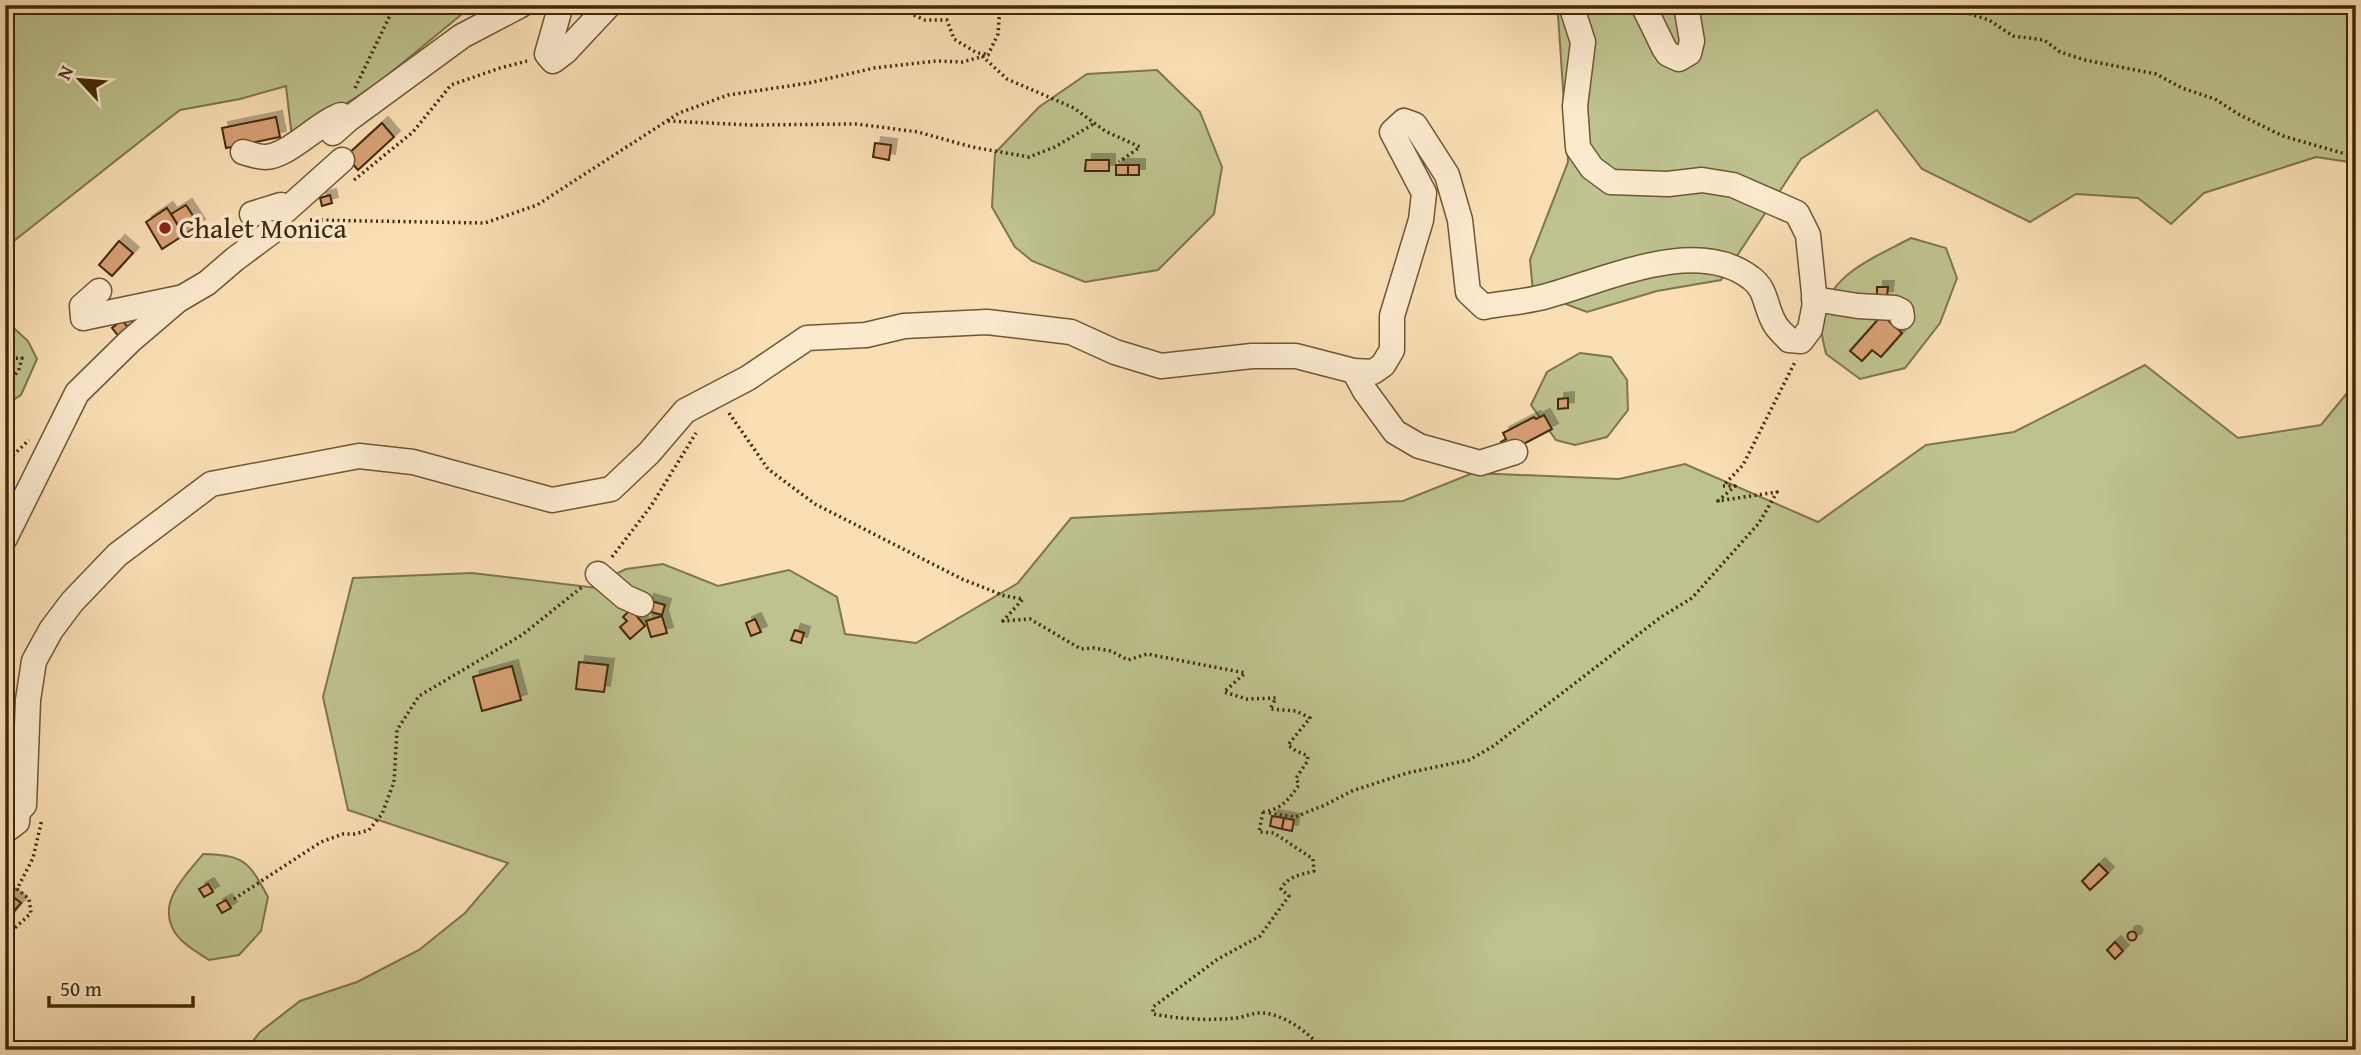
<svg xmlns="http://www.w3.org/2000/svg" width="2361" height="1055" font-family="'Gentium Book Plus',serif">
<defs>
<filter id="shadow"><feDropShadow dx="6" dy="-6" stdDeviation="0" flood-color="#0004"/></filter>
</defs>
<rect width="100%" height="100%" fill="#fadfb5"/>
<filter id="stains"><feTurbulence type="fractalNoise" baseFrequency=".00286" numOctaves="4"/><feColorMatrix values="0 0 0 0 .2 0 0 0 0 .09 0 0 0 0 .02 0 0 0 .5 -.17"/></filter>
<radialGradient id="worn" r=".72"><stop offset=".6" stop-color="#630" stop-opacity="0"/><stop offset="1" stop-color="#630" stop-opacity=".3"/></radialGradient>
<g fill="#bdc28e" stroke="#7e764b" stroke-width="2">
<polygon points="5,5 473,5 377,84 292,138 286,86 240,99 180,110 5,248"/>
<polygon points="1551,5 2356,5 2356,163 2316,157 2204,193 2171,224 2138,198 2076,194 2030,222 1922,169 1877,110 1801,159 1721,280 1657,291 1587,312 1533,292 1530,260 1568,162 1558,15"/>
<polygon points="1157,70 1200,112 1222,167 1214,214 1158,270 1085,282 1032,261 1015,247 992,207 995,153 1039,107 1087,74"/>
<path d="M1911 238 1946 248 1957 278 1940 323 1905 368 1860 379 1826 354C1824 344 1820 331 1821 321 1827 274 1874 258 1911 238Z"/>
<polygon points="5,320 28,341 37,359 21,395 5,405"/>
<polygon points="1580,353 1611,357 1627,380 1628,410 1607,437 1575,445 1556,440 1531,405 1547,372"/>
<polygon points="2145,365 2238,438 2321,425 2356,382 2356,1050 246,1050 260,1032 300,1001 357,982 419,950 465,913 508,863 348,810 323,697 353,578 472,573 597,588 605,579 626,569 663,564 718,586 789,570 837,597 845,634 916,643 1018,583 1071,518 1403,501 1473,473 1619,479 1685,464 1818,522 1926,445 2014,432"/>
<path d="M203 854C245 855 249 862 268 897L261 931 239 955 209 960C197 952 178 942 172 927 159 899 188 873 203 854Z"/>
</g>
<g fill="#d8a075" stroke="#402a08" stroke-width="2" filter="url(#shadow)">
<polygon points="276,117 280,137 226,148 222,128"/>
<polygon points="382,123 394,137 358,170 346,156"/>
<polygon points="875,143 891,145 889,160 873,157"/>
<polygon points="1086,160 1109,160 1109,171 1085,171"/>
<rect x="1116" y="165" width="12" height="10"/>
<rect x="1128" y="165" width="11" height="10"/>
<polygon points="330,195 332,203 322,206 320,198"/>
<polygon points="186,205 199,225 184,235 171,214"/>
<polygon points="167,208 184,235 162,249 146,222"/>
<polygon points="119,241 133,253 112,276 99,265"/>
<polygon points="1877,287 1888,287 1887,297 1877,297"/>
<polygon points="1882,315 1902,333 1881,357 1872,350 1862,361 1850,351"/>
<polygon points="122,320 130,330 120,338 112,328"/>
<polygon points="1568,398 1568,408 1558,409 1558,399"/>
<polygon points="1544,415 1552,429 1506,453 1501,442 1506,439 1503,433 1534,417 1536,419"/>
<polygon points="648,600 665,605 662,615 644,610"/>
<polygon points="631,609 645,626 630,639 620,627 627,621 623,617"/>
<polygon points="662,616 667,633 651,637 646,621"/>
<polygon points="755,619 761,632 751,636 746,623"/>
<polygon points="795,630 804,633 801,643 791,640"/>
<polygon points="579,662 608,665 604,692 576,689"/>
<polygon points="512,666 521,700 482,711 473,677"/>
<polygon points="5,703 9,703 10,720 14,720 14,740 5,740"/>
<polygon points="1272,816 1284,818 1282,829 1270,826"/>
<polygon points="1284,818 1294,820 1292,831 1282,829"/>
<polygon points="2099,864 2108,873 2090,890 2082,881"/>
<polygon points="208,884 213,892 204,897 199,889"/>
<polygon points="7,892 21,903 15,910 5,902"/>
<polygon points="226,900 231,908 222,913 217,905"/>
<polygon points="5,902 15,910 5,923"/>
<circle cx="2132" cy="936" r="4.5"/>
<polygon points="2115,942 2123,951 2115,959 2107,950"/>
</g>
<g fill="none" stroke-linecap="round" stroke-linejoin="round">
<g stroke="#6e5733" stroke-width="27">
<g id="minor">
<polyline points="561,5 547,54 553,61 565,52 609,5"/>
<polyline points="1643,5 1664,48 1668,54 1679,59 1689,53 1692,41 1686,5"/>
<polyline points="333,133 350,118 462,36 521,5"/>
<path d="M243 152C250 154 258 157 265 157 288 157 319 122 341 115"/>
<polyline points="285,211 342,160"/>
<polyline points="252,214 281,205"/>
<polyline points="99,291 82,306 83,318 179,298"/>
<polyline points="1814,299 1858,306 1895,308 1901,311 1902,317"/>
<polyline points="1354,371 1365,391 1395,432 1419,446 1480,463 1515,452"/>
<polyline points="5,538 77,393 130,341 178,300 207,283 235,259 270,233"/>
<polyline points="598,574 625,597 641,604"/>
<path d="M5 807 18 811 24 805 28 700 34 661 51 630 72 602 117 555 211 484 359 456 413 462 552 500 611 489 649 453 685 411 748 378 807 338 866 335 904 326 987 322 1071 332 1115 352 1161 366 1252 356H1296L1354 371 1373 372 1383 365 1392 350V316L1421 220 1424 193 1392 132 1404 121 1415 125 1447 175 1460 220 1468 292 1484 307C1504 303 1526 302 1547 296 1606 280 1696 236 1751 278 1767 289 1765 308 1775 324 1778 330 1785 335 1789 340L1801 341 1810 329 1815 303 1808 235 1797 213 1733 185 1702 180 1668 184 1611 182 1592 168 1578 148 1575 106 1583 42 1571 5"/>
<polyline points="5,831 17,822 18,811"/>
</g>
</g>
<g stroke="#402a08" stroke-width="3.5" stroke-dasharray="2 3.5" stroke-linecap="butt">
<polyline points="245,5 257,10 271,5"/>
<polyline points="921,5 911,14 925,20 947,20 954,39 977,53 986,54"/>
<polyline points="1943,5 1989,20 2013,36 2044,40 2060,52 2085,60 2156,74 2182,88 2215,99 2238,114 2283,136 2349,155 2356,153"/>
<polyline points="982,56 1007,79 1074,108 1105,131 1140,147 1119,162"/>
<polyline points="355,88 395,5"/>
<polyline points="668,121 751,125 857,124 918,132 972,147 1029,157 1055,147 1095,123"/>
<polyline points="354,180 413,132 451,85 500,68 527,61"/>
<polyline points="310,220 485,223 537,205 679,113 728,95 809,83 874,68 936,61 962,62 988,55 998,34 1000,5"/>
<polyline points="5,359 22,358 19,369 5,390"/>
<path d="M729 413 768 469 815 504 962 579 1005 596 1023 599 1003 621 1030 619 1081 649 1094 648 1111 651 1128 660 1147 654 1245 673 1224 692 1247 699 1276 698 1270 709 1296 711 1310 718 1288 745 1296 751 1308 756 1307 762 1296 778 1299 785C1288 800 1282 809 1263 812"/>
<polyline points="5,463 29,440"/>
<polyline points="612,557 651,506 696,433"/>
<path d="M1263 812 1259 832 1274 833 1313 859 1314 871C1300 875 1288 876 1281 889L1289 896 1260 936 1218 959 1153 1007V1014C1180 1019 1209 1021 1236 1018 1245 1017 1254 1012 1263 1013 1284 1014 1311 1034 1323 1050"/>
<polyline points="1269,813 1295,817 1325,805 1352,791 1407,773 1469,760 1492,747 1661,617 1692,598 1759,523 1777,492 1718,501 1735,486 1723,486 1743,465 1796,360"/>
<polyline points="234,899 321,842 343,834 355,834 369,830 382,814 394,782 397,730 419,696 522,635 582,587"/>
<polyline points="5,932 16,927 31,913 29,899 17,889 33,858 42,819"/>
</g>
<use href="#minor" stroke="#fceacf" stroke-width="24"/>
</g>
<circle fill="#8f2418" stroke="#fceacf" stroke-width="2.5" cx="165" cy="228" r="7"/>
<g text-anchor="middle" stroke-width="7" stroke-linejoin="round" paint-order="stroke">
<g font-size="28" fill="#402a08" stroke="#fceacf" text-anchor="start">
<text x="179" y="238">Chalet Monica</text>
</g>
</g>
<rect width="2361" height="1055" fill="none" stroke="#fadfb5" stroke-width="28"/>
<rect x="7" y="7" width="2347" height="1041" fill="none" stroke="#402a08" stroke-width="3.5"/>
<rect x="14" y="14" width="2333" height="1027" fill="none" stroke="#402a08" stroke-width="2"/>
<g transform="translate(80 80) rotate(296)" stroke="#fceacf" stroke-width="5" paint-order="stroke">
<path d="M0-5L12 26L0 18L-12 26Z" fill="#402a08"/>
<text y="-10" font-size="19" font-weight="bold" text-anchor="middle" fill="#402a08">N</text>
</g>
<path d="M49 996v10h144v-10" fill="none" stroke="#402a08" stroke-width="3.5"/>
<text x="60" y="996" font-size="21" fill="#402a08" stroke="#fceacf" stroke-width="5" paint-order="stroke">50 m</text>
<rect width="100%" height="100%" filter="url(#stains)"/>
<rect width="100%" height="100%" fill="url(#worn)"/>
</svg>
